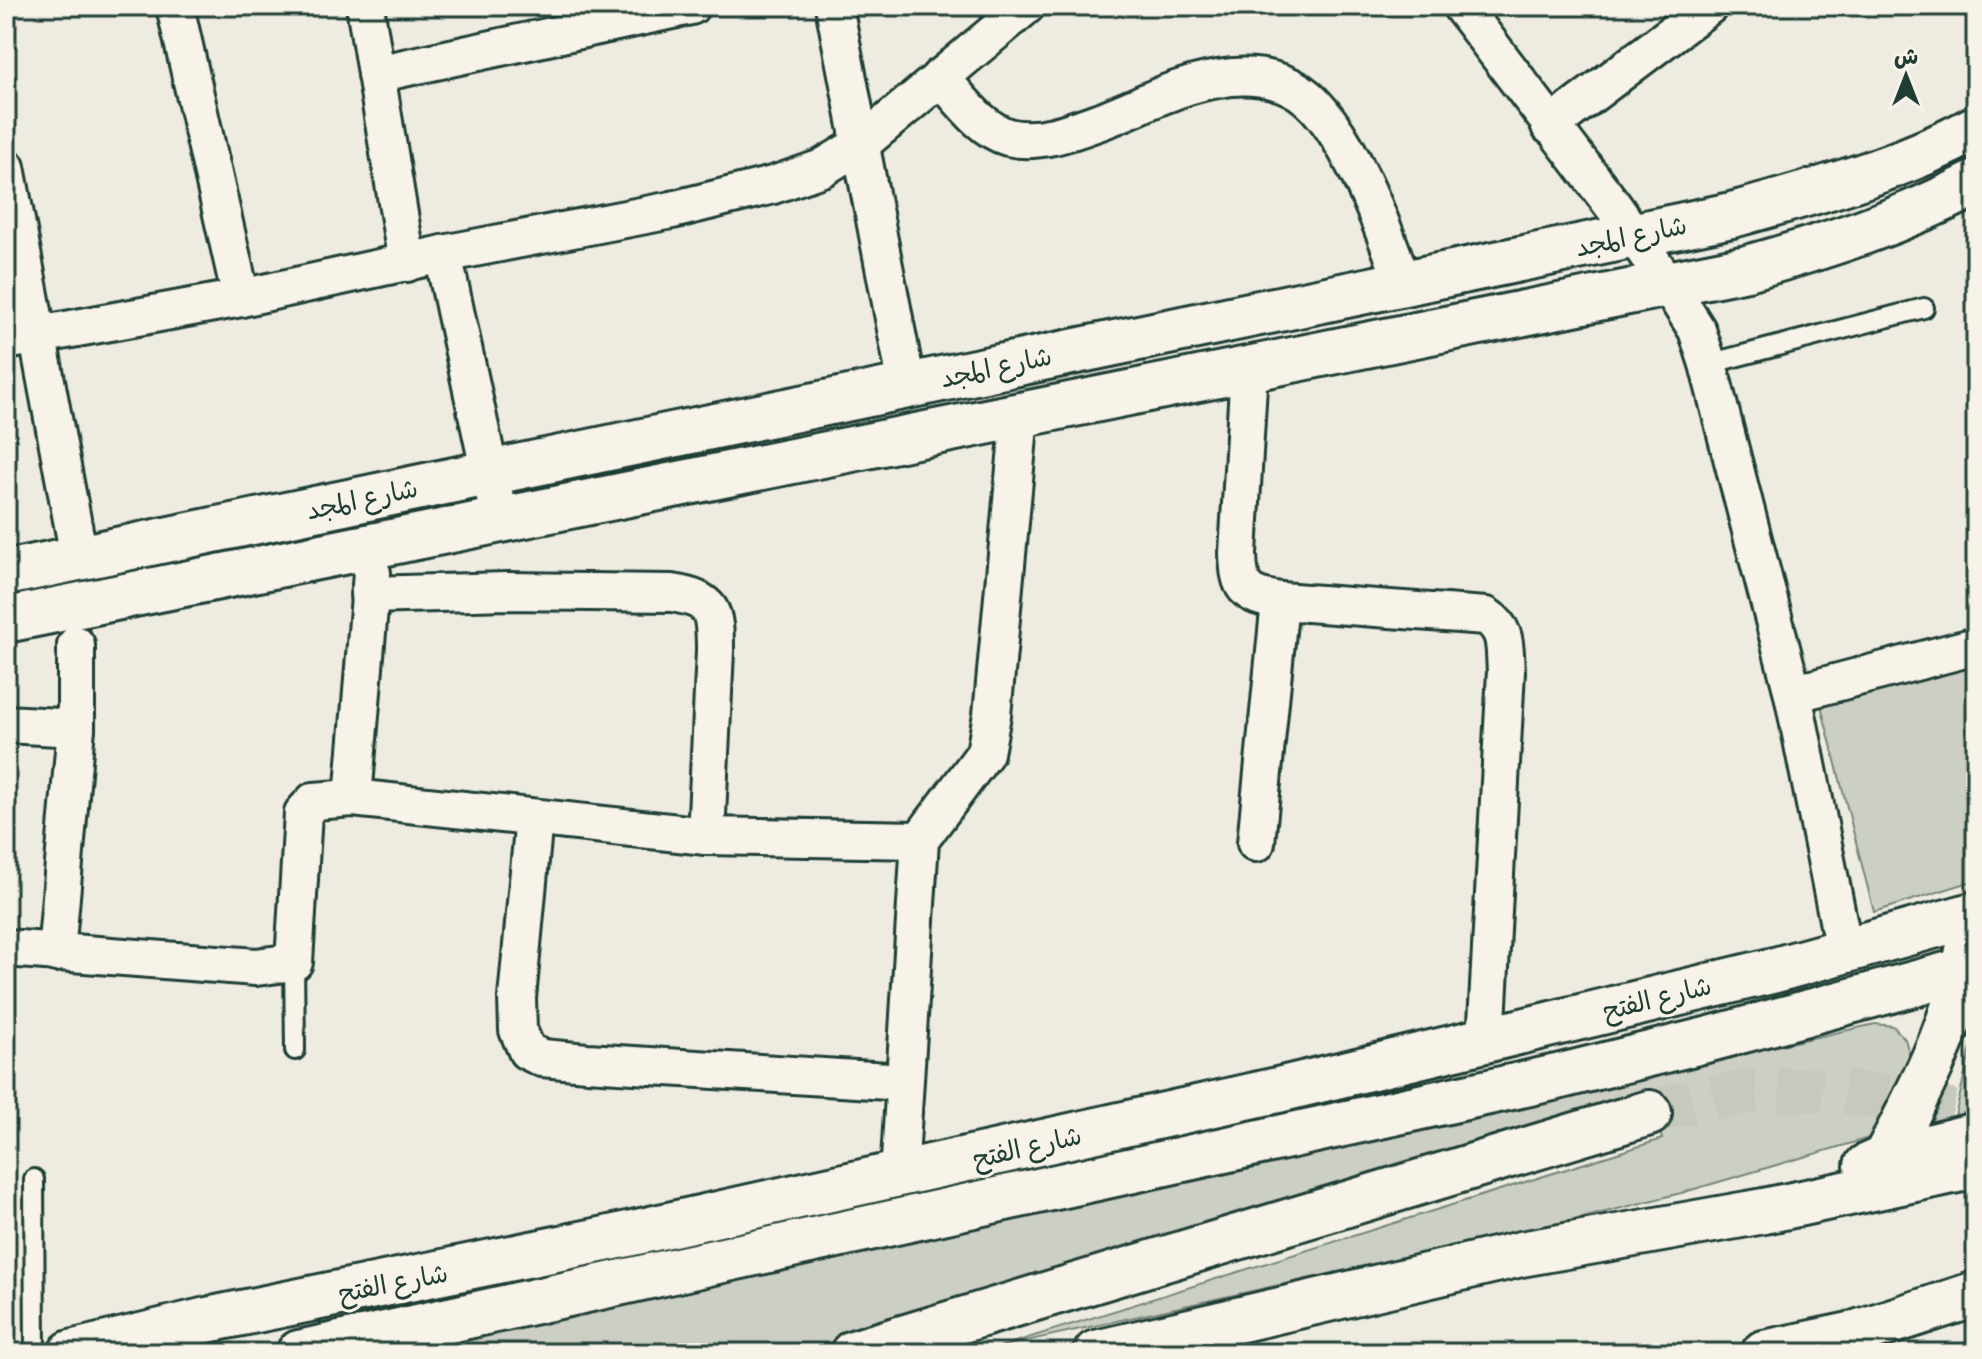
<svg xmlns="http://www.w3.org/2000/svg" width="1982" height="1359" font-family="Dekko,'Playpen Sans Arabic',sans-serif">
<rect width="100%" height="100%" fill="#eeece1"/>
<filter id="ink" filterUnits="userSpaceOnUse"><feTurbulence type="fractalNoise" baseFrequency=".0125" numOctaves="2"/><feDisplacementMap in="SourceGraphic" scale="16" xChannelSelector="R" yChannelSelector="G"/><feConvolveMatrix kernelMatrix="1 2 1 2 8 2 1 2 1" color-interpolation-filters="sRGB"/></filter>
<g filter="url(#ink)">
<g fill="#cccfc4" stroke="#76867c" stroke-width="2">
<polygon points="1976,665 1976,880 1874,912 1820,702"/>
<polygon points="1875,1024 1893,1026 1905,1039 1912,1063 1897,1114 1869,1138 1681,1193 1582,1218 999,1347 1662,1139 1648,1090 1315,1192 1025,1276 799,1353 404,1353"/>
<polygon points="1976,1026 1976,1110 1955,1116"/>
</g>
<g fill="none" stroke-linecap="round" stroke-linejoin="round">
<path stroke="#c5c9be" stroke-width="44" stroke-dasharray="44 22" stroke-linecap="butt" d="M1649 1113C1763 1077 1861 1086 1976 1118"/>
<g stroke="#1f3d34" stroke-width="24">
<g id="service">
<polyline points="1708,364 1924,308"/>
<polyline points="294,962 295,1050"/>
<polyline points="34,1179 35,1353"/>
</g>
</g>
<g stroke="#1f3d34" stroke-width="42">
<g id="minor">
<polyline points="175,6 241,298"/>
<polyline points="365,6 407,263"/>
<polyline points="834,6 907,386"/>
<polyline points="1461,6 1614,207 1668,284 1697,330 1708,364 1793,694 1844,950"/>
<polyline points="376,74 691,6"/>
<path d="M940 77C960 98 980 129 1008 137 1039 145 1075 130 1103 120 1141 106 1177 85 1218 79 1245 74 1276 76 1300 92 1346 123 1385 232 1403 283"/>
<polyline points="1550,126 1709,6"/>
<polyline points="6,167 79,557"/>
<polyline points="443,254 500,521"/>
<polyline points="6,341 241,298 443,254 672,210 773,185 822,168 860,145 1026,6"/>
<path d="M1249 369 1238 553C1239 589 1244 595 1280 601L1486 616C1508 630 1504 647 1506 671L1486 1041"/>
<path d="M369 595 507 591 672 593C714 600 715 611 715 651L706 836"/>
<polyline points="1793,694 1976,646"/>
<polyline points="6,724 76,728"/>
<polyline points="353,798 372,573"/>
<polyline points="534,818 517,998 518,1030 527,1051 542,1058 587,1062 904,1082"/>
<polyline points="1256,843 1280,601"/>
<polyline points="6,948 256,967 294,962 303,813 314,801 353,798 706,836 920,840"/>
<polyline points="56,953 76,728 76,645"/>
<polyline points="899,1176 920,840 985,753 992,715 1020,415"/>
</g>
</g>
<g stroke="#1f3d34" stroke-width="50">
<g id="tertiary">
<polyline points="71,1353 207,1320 610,1238 1278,1090 1775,970 1976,914"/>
<polyline points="299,1353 1557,1077 1710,1039 1976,967"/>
</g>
</g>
<g stroke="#1f3d34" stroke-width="50">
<g id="secondary">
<path d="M6 573 1732 215C1815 192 1900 169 1976 128"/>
<path d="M6 620 1747 268C1827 246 1903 221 1976 183"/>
</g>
</g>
<g stroke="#1f3d34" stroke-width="50">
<g id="trunk">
<path d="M1885 1158C1926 1080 1965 1004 1973 915"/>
<polyline points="1867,1166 1885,1158 1976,1135"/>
</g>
</g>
<g stroke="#1f3d34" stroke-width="50">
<g id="motorway">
<polyline points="853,1353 1649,1113"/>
<polyline points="1096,1353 1521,1254 1764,1211 1976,1166"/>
<polyline points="1764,1353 1850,1335 1976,1294"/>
</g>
</g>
<use href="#service" stroke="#f7f3e8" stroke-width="18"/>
<use href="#minor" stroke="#f7f3e8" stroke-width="36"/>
<use href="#tertiary" stroke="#f7f3e8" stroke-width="44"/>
<use href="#secondary" stroke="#f7f3e8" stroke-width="44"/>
<use href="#trunk" stroke="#f7f3e8" stroke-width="44"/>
<use href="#motorway" stroke="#f7f3e8" stroke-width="44"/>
</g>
</g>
<g text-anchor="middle" stroke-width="6" stroke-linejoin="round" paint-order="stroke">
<g font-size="26" fill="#1f3d34" stroke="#f7f3e8">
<text transform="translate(1631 236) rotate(-12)" y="9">شارع المجد</text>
<text transform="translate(996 367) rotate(-12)" y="9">شارع المجد</text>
<text transform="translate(362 499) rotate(-12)" y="9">شارع المجد</text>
<text transform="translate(1657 998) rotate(-14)" y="9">شارع الفتح</text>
<text transform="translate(1027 1147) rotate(-13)" y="9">شارع الفتح</text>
<text transform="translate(393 1283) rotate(-11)" y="9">شارع الفتح</text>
</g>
</g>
<rect width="1982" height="1359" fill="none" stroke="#f7f3e8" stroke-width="32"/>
<rect x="16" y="16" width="1950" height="1327" fill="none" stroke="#1f3d34" stroke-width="3" filter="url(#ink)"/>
<g transform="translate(1906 76)" stroke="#f7f3e8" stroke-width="6" paint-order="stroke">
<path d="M0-6L14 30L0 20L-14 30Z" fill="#1f3d34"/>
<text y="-12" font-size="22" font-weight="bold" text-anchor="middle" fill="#1f3d34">ش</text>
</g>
</svg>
